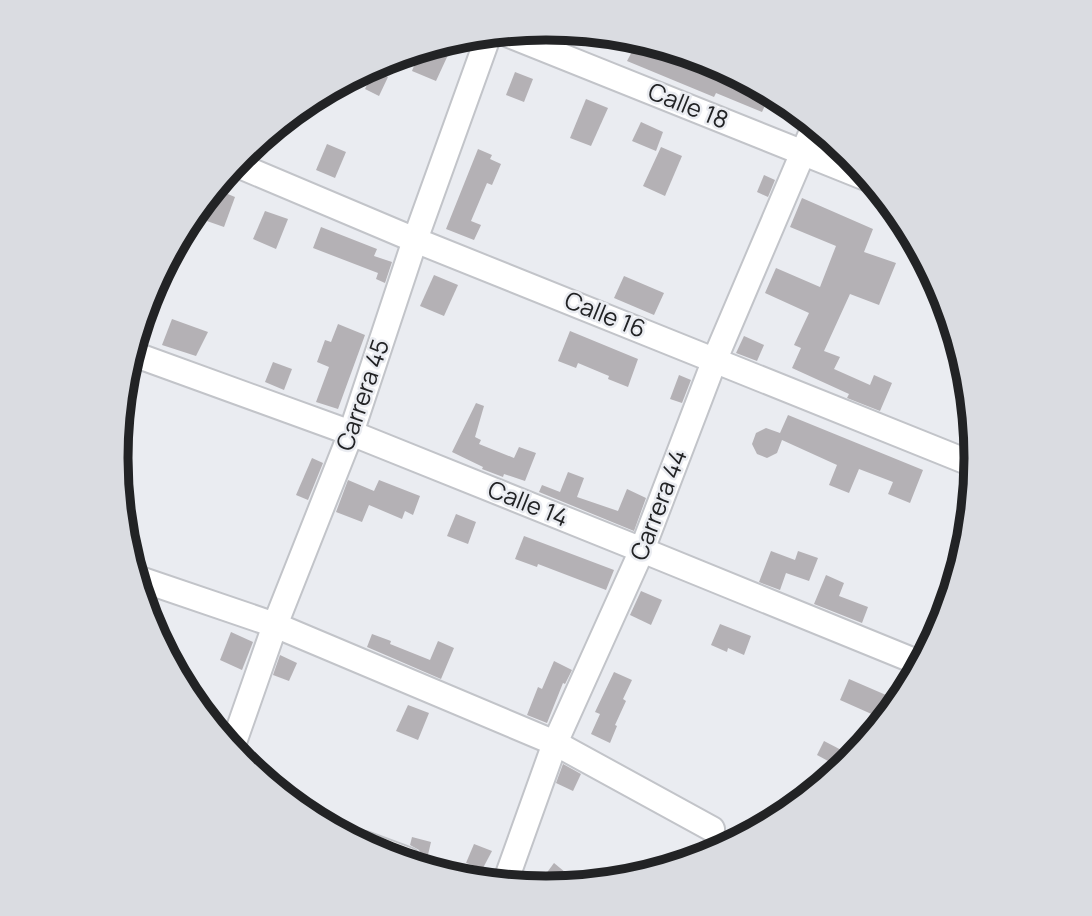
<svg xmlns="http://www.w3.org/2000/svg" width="1092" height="916" font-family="Manrope,sans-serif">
<rect width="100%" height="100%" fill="#eaecf1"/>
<g fill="#b4b1b5">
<polygon points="635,46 684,56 683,58 744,85 745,83 768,99 762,112 716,93 714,97 627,61"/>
<polygon points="436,50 448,55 436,81 412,71 419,53"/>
<polygon points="374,71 388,77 379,96 365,89"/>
<polygon points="515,72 533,79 524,102 506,95"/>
<polygon points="586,99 608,108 591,146 570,138"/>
<polygon points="641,122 663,132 656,151 632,141"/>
<polygon points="327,144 346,152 335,178 316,170"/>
<polygon points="661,147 682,156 665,196 643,186"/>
<polygon points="478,149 492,155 490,159 501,164 492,185 487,183 471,221 481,225 474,240 446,229"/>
<polygon points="764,175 775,180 768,197 757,192"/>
<polygon points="218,190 235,197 224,227 204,220 212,199"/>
<polygon points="802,198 873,229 864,252 896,263 879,305 850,294 824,351 840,357 834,369 870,385 874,375 892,383 880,411 847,398 849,394 792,368 801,348 794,345 809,313 765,293 776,268 820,287 836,246 790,227"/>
<polygon points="265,211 288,219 276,249 253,239"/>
<polygon points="321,227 377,249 374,256 392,262 385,283 376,279 378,273 313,248"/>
<polygon points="434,275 458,285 444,316 420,306"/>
<polygon points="624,276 664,293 654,315 614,298"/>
<polygon points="172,319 208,332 196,356 162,345"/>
<polygon points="338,324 365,335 338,409 316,402 329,367 317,362 325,340 331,342"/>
<polygon points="570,331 638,359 628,387 608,379 609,376 578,363 576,368 558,361"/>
<polygon points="744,336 764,345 757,361 736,353"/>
<polygon points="273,362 292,369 284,390 265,382"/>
<polygon points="679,375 691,380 682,403 670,399"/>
<polygon points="476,403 484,406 475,437 481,440 479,444 514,458 519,447 536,453 525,481 504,474 503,477 482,469 483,467 452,452"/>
<polygon points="788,415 923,470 910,503 888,494 893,482 859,469 849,493 829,485 837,465 782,440 777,453 767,458 757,454 752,444 756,433 766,428 780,433"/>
<polygon points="312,458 323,463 308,500 296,495"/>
<polygon points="568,472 584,478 577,497 618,511 627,489 646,498 634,531 539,492 542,485 560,492"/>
<polygon points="348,480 374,491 379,480 420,496 413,515 405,511 402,519 369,505 362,522 336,512"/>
<polygon points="456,514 476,522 468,544 447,536"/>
<polygon points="524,536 614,570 606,590 538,564 537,567 515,559"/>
<polygon points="771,551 795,560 798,551 818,558 809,581 786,573 780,590 759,582"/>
<polygon points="826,575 844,583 839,596 868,607 862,623 814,604"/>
<polygon points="641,591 662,600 651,625 630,615"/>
<polygon points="720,624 751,636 744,655 728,648 727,652 711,645"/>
<polygon points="231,632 253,642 242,670 220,660"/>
<polygon points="372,634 391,641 390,644 430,660 438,641 454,648 441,679 367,647"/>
<polygon points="280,655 297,663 289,681 273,675"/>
<polygon points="554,661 572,670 565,684 563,683 547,723 527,715 538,687 542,689"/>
<polygon points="614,672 632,680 623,699 626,701 615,725 617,726 610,743 591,734 600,714 595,712"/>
<polygon points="849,679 886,695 876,716 840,700"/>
<polygon points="408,705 429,713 418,740 396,731"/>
<polygon points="824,741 849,754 843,767 841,768 817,755"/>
<polygon points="563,764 581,774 573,791 556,783"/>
<polygon points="412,837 431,842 427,859 423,858 419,850 410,845"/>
<polygon points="474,844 492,851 483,868 466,863"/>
<polygon points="554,863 577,882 546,888 537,886"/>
</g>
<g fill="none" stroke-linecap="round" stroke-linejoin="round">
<g stroke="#c2c4c9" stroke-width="28">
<g id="minor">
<polyline points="509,35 866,178"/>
<polyline points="235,164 415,240 975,465"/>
<polyline points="136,355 351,433 642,550 917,662"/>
<polyline points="140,579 275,625 555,743 712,829"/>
<polyline points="232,748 275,625 351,433 415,240 487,40"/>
<polyline points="365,844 408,860"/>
<polyline points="506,880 555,743 642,550 715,359 813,129"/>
</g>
</g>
<use href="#minor" stroke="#fff" stroke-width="24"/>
</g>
<g text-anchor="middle" stroke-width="5" stroke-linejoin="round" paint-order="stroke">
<g font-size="24" fill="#222325" stroke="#eaecf1">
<text transform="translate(688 106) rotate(22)" y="8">Calle 18</text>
<text transform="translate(605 315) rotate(22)" y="8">Calle 16</text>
<text transform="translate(363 395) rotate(-71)" y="8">Carrera 45</text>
<text transform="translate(528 504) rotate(22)" y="8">Calle 14</text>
<text transform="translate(659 505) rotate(-69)" y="8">Carrera 44</text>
</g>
</g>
<path d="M0 0H1092V916H0ZM128 458a418 418 0 1 1 836 0a418 418 0 1 1-836 0Z" fill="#dadce1" fill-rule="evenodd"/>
<path fill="none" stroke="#222325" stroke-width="9" d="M128 458a418 418 0 1 1 836 0a418 418 0 1 1-836 0Z"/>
</svg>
